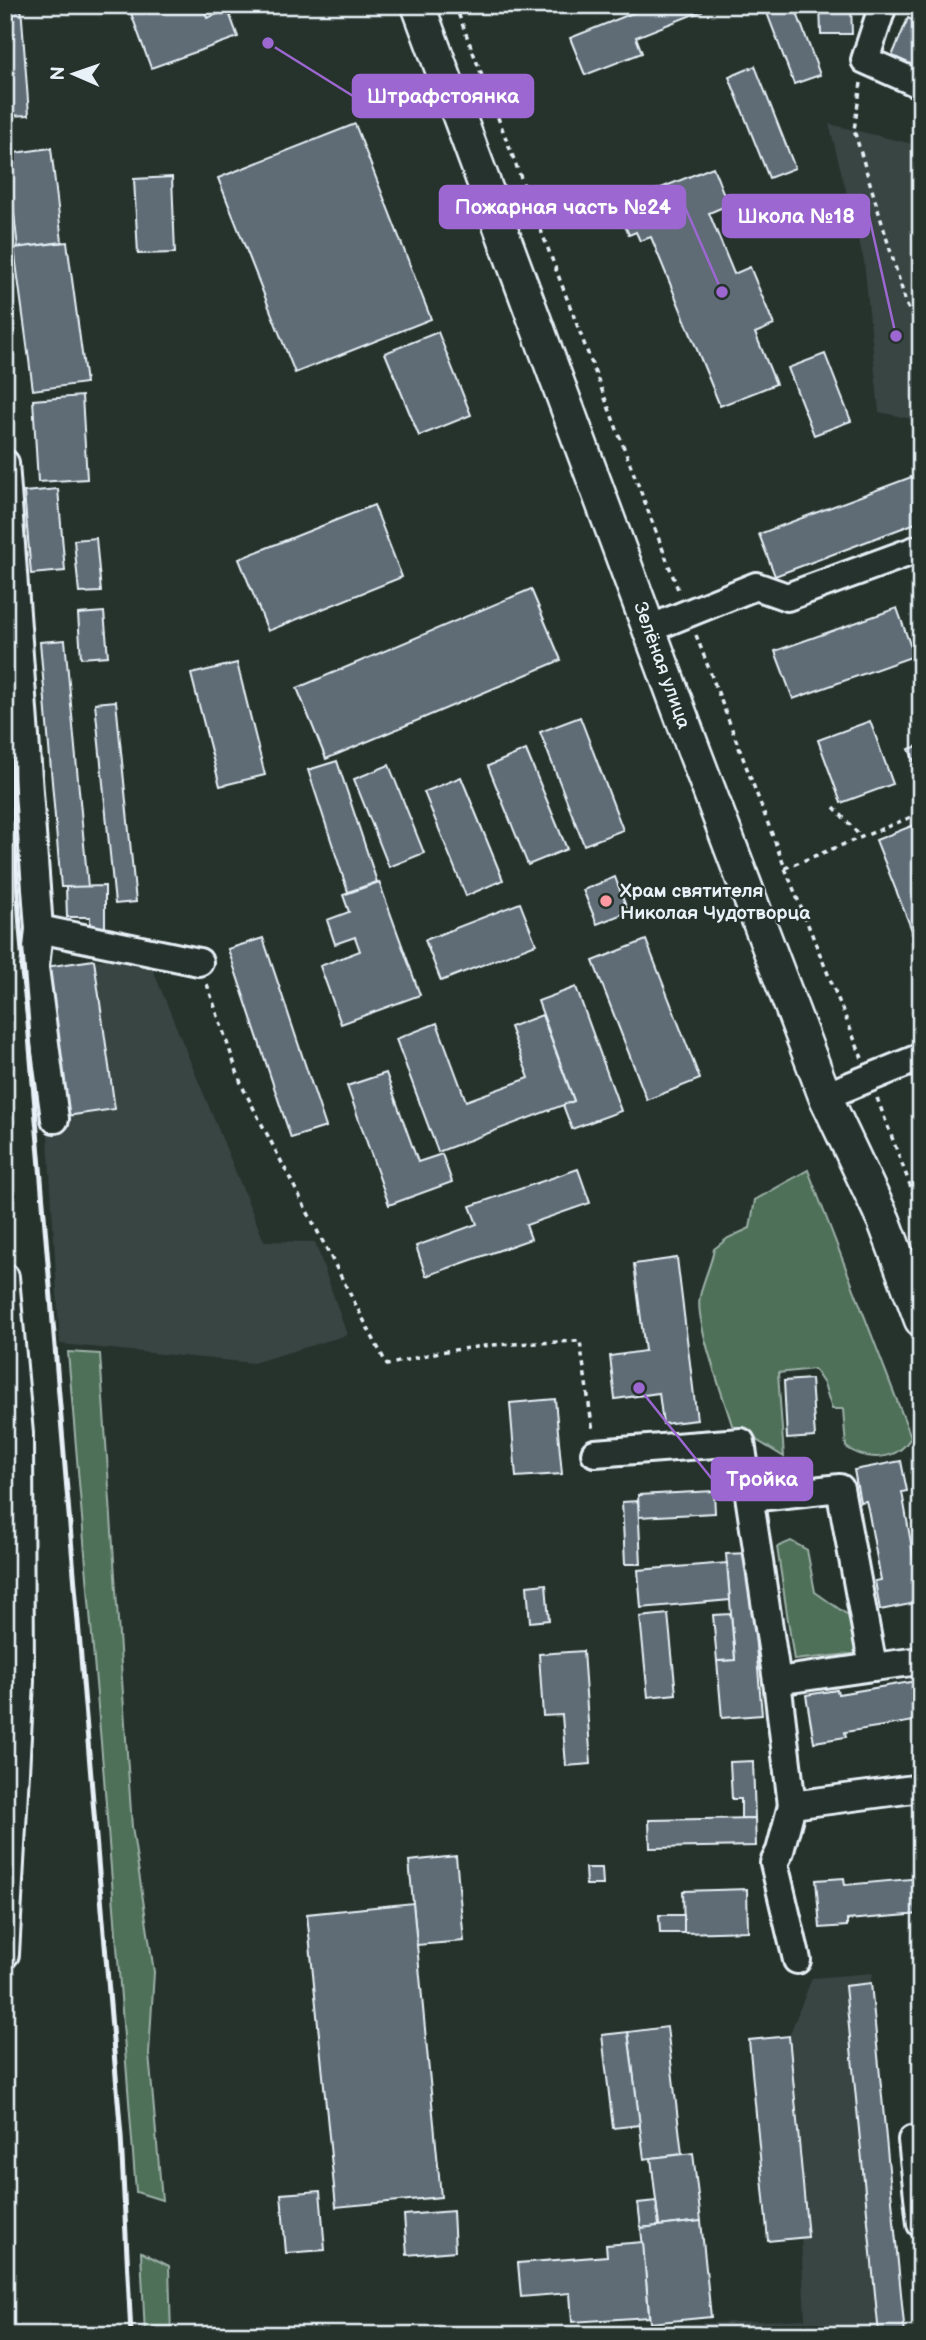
<svg xmlns="http://www.w3.org/2000/svg" width="926" height="2340" font-family="'Balsamiq Sans',sans-serif">
<rect width="100%" height="100%" fill="#26332d"/>
<filter id="ink" filterUnits="userSpaceOnUse"><feTurbulence type="fractalNoise" baseFrequency=".0143" numOctaves="2"/><feDisplacementMap in="SourceGraphic" scale="14" xChannelSelector="R" yChannelSelector="G"/><feConvolveMatrix kernelMatrix="1 2 1 2 8 2 1 2 1" color-interpolation-filters="sRGB"/></filter>
<g filter="url(#ink)">
<g fill="#374443">
<polygon points="829,124 921,146 921,421 879,412 864,261"/>
<polygon points="148,958 264,1241 315,1242 347,1335 253,1363 60,1344 47,1121 45,967 94,960"/>
<polygon points="873,1973 871,1983 905,2335 422,2335 805,2319 801,2238 808,2237 789,2036 812,1978"/>
</g>
<g fill="#4f7059" stroke="#9cb0a8" stroke-width="2">
<path d="M808 1170 911 1437C898 1461 867 1462 846 1447L843 1409H832L824 1384 814 1369 778 1373 784 1457 732 1425C724 1398 694 1320 700 1296 703 1280 711 1266 714 1249L728 1238 750 1228 755 1200Z"/>
<polygon points="68,1352 100,1354 132,1827 154,1972 149,2054 162,2200 136,2192 104,1778"/>
<polygon points="791,1541 807,1550 815,1592 852,1618 860,1653 794,1660 777,1547"/>
<polygon points="141,2252 169,2266 171,2335 145,2335"/>
</g>
<g fill="#5e6c76" stroke="#e8f1f8" stroke-width="2">
<polygon points="5,5 21,5 29,115 5,116"/>
<polygon points="128,5 203,5 207,18 228,10 238,37 151,68"/>
<polygon points="653,5 700,5 702,11 636,37 642,53 585,75 570,38"/>
<polygon points="764,5 794,5 820,75 794,84"/>
<polygon points="820,5 851,5 852,34 821,34"/>
<polygon points="908,18 921,24 921,69 892,56"/>
<polygon points="755,66 795,168 769,178 729,77"/>
<polygon points="355,124 431,319 295,373 218,178"/>
<polygon points="51,148 62,242 18,248 7,154"/>
<polygon points="713,167 728,205 709,213 734,274 750,267 774,325 755,333 776,384 720,406 651,237 640,241 636,232 629,235 616,206"/>
<polygon points="172,177 175,253 138,254 134,179"/>
<polygon points="67,242 86,383 33,390 14,248"/>
<polygon points="438,332 471,415 419,436 385,353"/>
<polygon points="825,354 851,421 814,435 788,368"/>
<polygon points="82,396 87,479 38,482 33,400"/>
<polygon points="914,476 921,494 921,521 775,576 759,534"/>
<polygon points="58,489 65,571 31,574 24,492"/>
<polygon points="374,505 402,577 268,631 239,559"/>
<polygon points="96,538 101,592 79,593 74,540"/>
<polygon points="531,589 561,660 326,759 297,688"/>
<polygon points="897,608 914,656 793,699 775,651"/>
<polygon points="104,612 108,656 81,658 78,614"/>
<polygon points="65,640 88,887 61,887 40,642"/>
<polygon points="237,663 265,775 220,786 191,674"/>
<polygon points="116,701 136,902 115,904 95,703"/>
<polygon points="580,717 623,830 584,845 540,732"/>
<polygon points="870,721 893,784 841,803 818,740"/>
<polygon points="921,745 921,778 909,749"/>
<polygon points="526,750 567,849 528,865 488,766"/>
<polygon points="337,761 377,882 348,892 308,770"/>
<polygon points="389,765 424,853 389,867 354,779"/>
<polygon points="461,777 503,880 466,896 424,792"/>
<polygon points="914,825 921,842 921,953 876,840"/>
<polygon points="615,877 628,912 597,924 583,890"/>
<polygon points="379,882 420,995 341,1024 320,966 360,951 355,937 335,944 327,920 349,912 343,895"/>
<polygon points="105,886 105,927 90,928 90,917 67,917 66,887"/>
<polygon points="520,903 536,944 441,981 425,940"/>
<polygon points="263,938 326,1127 291,1138 228,949"/>
<polygon points="646,940 700,1079 647,1100 593,961"/>
<polygon points="94,960 115,1109 66,1116 45,967"/>
<polygon points="576,987 621,1111 572,1129 563,1105 574,1101 538,1001"/>
<polygon points="542,1015 574,1101 438,1152 396,1039 437,1023 466,1101 529,1078 510,1027"/>
<polygon points="386,1073 418,1162 442,1154 452,1182 389,1205 347,1086"/>
<polygon points="578,1169 590,1203 526,1225 531,1239 426,1276 416,1246 477,1224 470,1206"/>
<polygon points="677,1258 697,1420 663,1424 659,1393 615,1399 610,1356 645,1351 634,1264"/>
<polygon points="811,1379 815,1437 787,1439 784,1381"/>
<polygon points="555,1399 562,1474 516,1477 510,1403"/>
<polygon points="901,1461 907,1491 902,1492 916,1571 921,1570 921,1602 880,1610 875,1581 881,1580 868,1509 866,1501 860,1502 854,1470"/>
<polygon points="714,1491 715,1513 639,1517 638,1495"/>
<polygon points="638,1501 641,1564 625,1564 622,1502"/>
<polygon points="748,1553 762,1715 722,1718 717,1661 735,1660 726,1554"/>
<polygon points="727,1563 730,1600 641,1608 638,1570"/>
<polygon points="546,1584 549,1620 530,1622 527,1586"/>
<polygon points="668,1614 676,1694 648,1697 640,1617"/>
<polygon points="731,1614 735,1660 717,1661 713,1615"/>
<polygon points="583,1651 591,1764 566,1766 562,1715 543,1716 539,1654"/>
<polygon points="916,1677 921,1677 921,1720 845,1732 846,1737 814,1742 806,1695 837,1690 838,1694 917,1681"/>
<polygon points="753,1761 755,1818 741,1818 741,1799 732,1799 730,1762"/>
<polygon points="755,1818 756,1846 650,1848 649,1820"/>
<polygon points="456,1856 464,1941 417,1945 409,1861"/>
<polygon points="585,1868 602,1868 603,1885 586,1885"/>
<polygon points="844,1878 845,1885 921,1878 921,1914 847,1920 847,1926 820,1928 816,1880"/>
<polygon points="747,1889 748,1931 684,1933 683,1891"/>
<polygon points="413,1903 441,2197 336,2207 307,1914"/>
<polygon points="659,1915 684,1915 684,1933 660,1933"/>
<polygon points="871,1983 905,2335 879,2335 845,1986"/>
<polygon points="667,2027 682,2154 644,2159 628,2032"/>
<polygon points="628,2032 640,2125 613,2128 602,2035"/>
<polygon points="789,2036 808,2237 768,2241 749,2040"/>
<polygon points="693,2153 701,2221 659,2226 651,2158"/>
<polygon points="320,2191 325,2250 286,2253 281,2194"/>
<polygon points="656,2201 659,2226 641,2228 638,2203"/>
<polygon points="453,2211 455,2251 407,2255 404,2215"/>
<polygon points="701,2221 711,2317 650,2323 641,2228"/>
<polygon points="643,2242 649,2317 572,2322 570,2293 521,2297 518,2263 607,2256 606,2245"/>
<polygon points="671,2326 672,2335 447,2334"/>
</g>
<g fill="none" stroke-linecap="round" stroke-linejoin="round">
<g stroke="#e8f1f8" stroke-width="32">
<g id="minor">
<polyline points="883,5 865,60 921,85"/>
<polyline points="5,463 39,929 35,968 55,1119"/>
<polyline points="649,629 756,586 787,597 921,548"/>
<polyline points="39,929 199,962"/>
<polyline points="825,1096 921,1057"/>
<polyline points="5,1277 19,1434 20,1681 5,1954"/>
<polyline points="595,1453 741,1442 777,1681 792,1805 921,1788"/>
<polyline points="751,1498 840,1488 873,1667 777,1681"/>
<polyline points="873,1667 919,1661"/>
<polyline points="792,1805 780,1851 774,1863 797,1960"/>
<polyline points="921,2139 912,2140 921,2224"/>
</g>
</g>
<g stroke="#e8f1f8" stroke-width="37">
<polyline id="major" points="418,5 693,748 825,1096 884,1221 921,1320"/>
</g>
<g stroke="#e8f1f8" stroke-width="3.5" stroke-dasharray="5 5" stroke-linecap="butt">
<polyline points="455,5 679,592"/>
<polyline points="861,83 854,130 907,306 921,329"/>
<polyline points="696,635 785,868 862,1058"/>
<polyline points="834,807 861,837"/>
<polyline points="785,868 921,813"/>
<polyline points="5,929 16,928"/>
<polyline points="207,984 242,1086 387,1365 439,1352 491,1345 580,1341 593,1432"/>
<polyline points="877,1098 921,1214"/>
</g>
<use href="#minor" stroke="#26332d" stroke-width="26"/>
<use href="#major" stroke="#26332d" stroke-width="32"/>
<polyline stroke="#e8f1f8" stroke-width="5" points="5,691 20,928 121,2136 131,2335"/>
</g>
</g>
<circle fill="#ff9aa2" stroke="#26332d" stroke-width="2.5" cx="606" cy="901" r="7"/>
<g text-anchor="middle" stroke-width="5" stroke-linejoin="round" paint-order="stroke">
<g font-size="19" fill="#e8f1f8" stroke="#26332d">
<text transform="translate(663 665) rotate(70)" y="7">Зелёная улица</text>
</g>
<g font-size="19" font-weight="bold" fill="#e8f1f8" stroke="#26332d" text-anchor="start">
<text x="620" y="897">Храм святителя<tspan x="620" dy="22">Николая Чудотворца</tspan></text>
</g>
</g>
<path fill="none" stroke="#9c67d0" stroke-width="2.5" d="M268 43L353 96M722 292L685 207M896 336L869 216M639 1388L712 1479"/>
<g fill="#9c67d0" stroke="#26332d" stroke-width="2.5">
<circle cx="268" cy="43" r="7"/>
<circle cx="722" cy="292" r="7"/>
<circle cx="896" cy="336" r="7"/>
<circle cx="639" cy="1388" r="7"/>
</g>
<g fill="#9c67d0" stroke="#9c67d0" stroke-width="2.5">
<rect x="353" y="75" width="180" height="42" rx="7"/>
<rect x="440" y="186" width="245" height="42" rx="7"/>
<rect x="723" y="195" width="146" height="42" rx="7"/>
<rect x="712" y="1458" width="100" height="42" rx="7"/>
</g>
<g font-size="21" text-anchor="middle" font-weight="bold" fill="#fff">
<text x="443" y="103">Штрафстоянка</text>
<text x="563" y="214">Пожарная часть №24</text>
<text x="796" y="223">Школа №18</text>
<text x="762" y="1486">Тройка</text>
</g>
<rect width="926" height="2340" fill="none" stroke="#26332d" stroke-width="28"/>
<rect x="14" y="14" width="898" height="2312" fill="none" stroke="#e8f1f8" stroke-width="2.5" filter="url(#ink)"/>
<g transform="translate(74 74) rotate(272)" stroke="#26332d" stroke-width="5" paint-order="stroke">
<path d="M0-5L12 26L0 18L-12 26Z" fill="#e8f1f8"/>
<text y="-10" font-size="19" font-weight="bold" text-anchor="middle" fill="#e8f1f8">N</text>
</g>
</svg>
